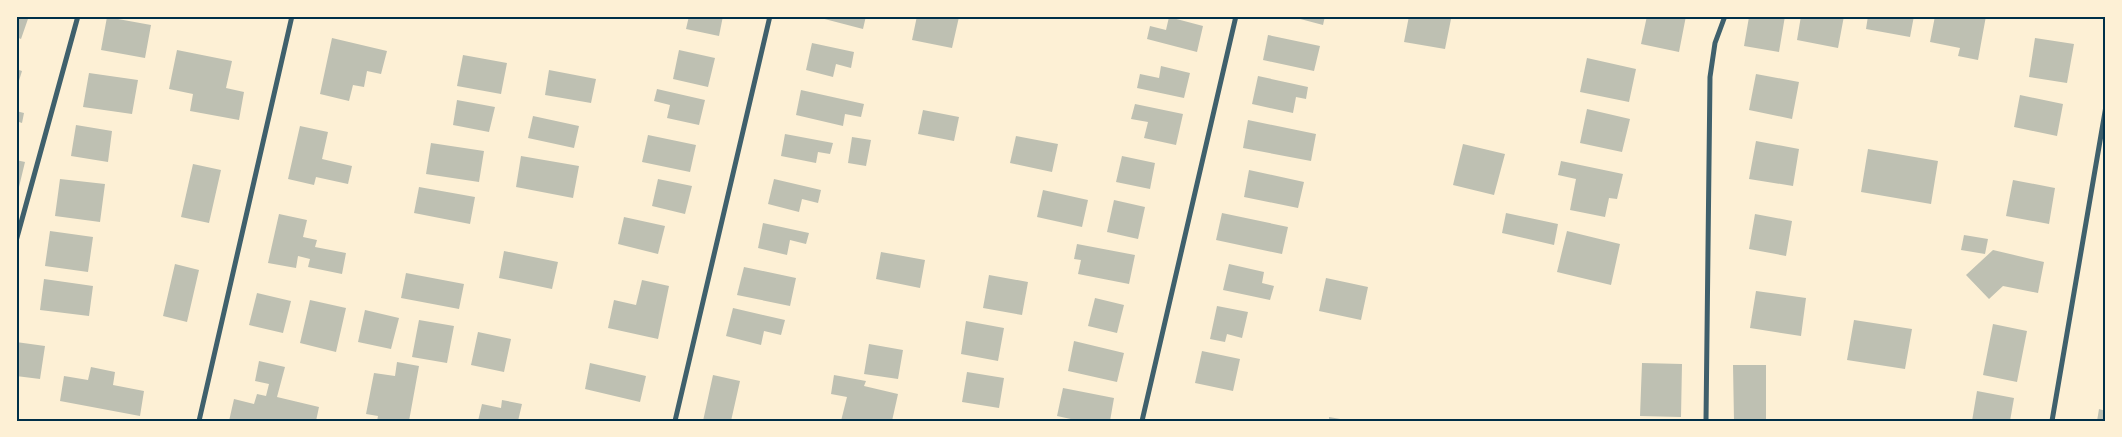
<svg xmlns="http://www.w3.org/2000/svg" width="2122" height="437" font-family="'Titillium Web',sans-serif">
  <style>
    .building { fill: #bec0b2 }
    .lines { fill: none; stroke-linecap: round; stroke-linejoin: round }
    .minor { stroke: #3f606c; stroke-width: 5 }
    .neatline { fill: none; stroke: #003049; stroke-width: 2 }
  </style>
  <rect width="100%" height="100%" fill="#fdf0d5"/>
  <path class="building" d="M16,16H29L21,39L16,37Z
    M689,16H723L719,36L686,29Z
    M813,16H866L863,29Z
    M917,16L959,17L952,48L912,40Z
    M1289,16H1325L1323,25Z
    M1409,16H1436L1451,19L1445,49L1404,42Z
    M1647,16H1686L1679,52L1641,44Z
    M1762,16H1785L1779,52L1744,46L1749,17L1761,19Z
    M1801,16H1844L1838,48L1797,40Z
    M1868,16H1914L1910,37L1866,29Z
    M1935,16H1986L1978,60L1958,56L1960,48L1930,42Z
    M107,17L151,25L145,58L101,50Z
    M1169,17L1203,26L1197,52L1147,39L1150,26L1166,30Z
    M1268,35L1320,46L1314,71L1263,60Z
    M332,38L387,51L381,74L367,71L364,87L353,85L349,101L320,94Z
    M2035,38L2074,44L2067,83L2029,77Z
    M812,43L854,52L851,68L836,64L833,77L806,70Z
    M177,50L232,61L226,88L244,92L239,120L190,111L193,94L169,89Z
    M679,50L715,58L708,87L673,79Z
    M463,55L507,63L501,94L457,86Z
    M1587,58L1636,69L1629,102L1580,92Z
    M1161,66L1190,73L1184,98L1137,88L1140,74L1159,78Z
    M16,69L22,71L17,87H16Z
    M549,70L596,79L591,103L545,95Z
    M89,73L138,80L132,114L83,107Z
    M1756,74L1799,82L1792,119L1749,110Z
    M1258,76L1308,87L1306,99L1296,97L1293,113L1252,104Z
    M657,89L705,100L699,125L667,118L670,105L654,101Z
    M801,90L864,104L861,117L845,114L843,126L796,115Z
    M2020,95L2063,104L2057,136L2014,127Z
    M457,100L495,107L489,132L453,125Z
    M1135,104L1183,114L1176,145L1144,138L1148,122L1131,119Z
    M1587,109L1630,119L1622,152L1580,143Z
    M923,110L959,117L954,141L918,134Z
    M16,111L24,113L22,123L16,121Z
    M533,116L579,126L574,148L528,138Z
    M1248,120L1316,134L1311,161L1243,148Z
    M76,125L112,131L108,162L71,156Z
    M300,126L328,132L322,159L352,166L348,184L316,177L314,185L288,179Z
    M785,134L833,143L830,154L818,152L816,163L781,156Z
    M648,135L696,145L690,172L642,162Z
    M1016,136L1058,144L1052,172L1010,163Z
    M852,137L871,140L866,166L848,163Z
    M1756,141L1799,149L1793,186L1749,179Z
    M431,143L484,151L479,182L426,174Z
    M1463,144L1505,154L1494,195L1453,185Z
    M1868,149L1938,161L1931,204L1861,192Z
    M521,156L579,166L573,198L516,187Z
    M1122,156L1155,163L1150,189L1116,182Z
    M16,160L25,162L19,187L16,186Z
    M1561,161L1623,174L1617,199L1609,198L1605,217L1570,210L1576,179L1558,175Z
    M193,164L221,170L209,223L181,217Z
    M1249,170L1304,182L1298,208L1244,197Z
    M60,179L105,184L100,222L55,216Z
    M658,179L692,186L685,214L652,206Z
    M774,179L821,190L818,203L802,199L799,212L768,204Z
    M2013,180L2055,188L2049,224L2006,216Z
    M419,187L475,197L470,224L414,213Z
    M1043,190L1088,200L1082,227L1037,217Z
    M1114,200L1145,207L1138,239L1107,232Z
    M1222,213L1288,227L1282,254L1216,240Z
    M1506,213L1558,224L1554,245L1502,233Z
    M279,214L307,220L303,237L317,240L315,247L346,253L342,274L308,267L310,259L298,256L296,268L268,263Z
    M1755,214L1792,221L1786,256L1749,249Z
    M624,217L665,226L658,254L618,244Z
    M763,223L809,233L806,244L790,240L787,255L758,248Z
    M50,231L93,237L88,272L45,266Z
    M1567,231L1620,244L1611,285L1557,272Z
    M1964,235L1988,239L1985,254L1961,250Z
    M1077,244L1135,255L1129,284L1078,274L1081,260L1074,259Z
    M1993,250L2044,262L2038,293L2003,286L1989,299L1966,275Z
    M504,251L558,262L552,289L499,278Z
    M881,252L925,260L920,288L876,279Z
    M175,264L199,270L187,322L163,316Z
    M1229,264L1264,272L1262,283L1274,286L1270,300L1223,290Z
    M744,267L796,278L790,306L737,295Z
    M406,273L464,284L459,309L401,298Z
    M989,275L1028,282L1022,315L983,308Z
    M1326,278L1368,287L1361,320L1319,311Z
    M44,279L93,286L89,316L40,310Z
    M642,280L669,286L658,339L608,328L614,300L636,305Z
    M1756,291L1806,298L1801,336L1750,328Z
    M257,293L291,301L283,333L249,325Z
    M1095,298L1124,305L1117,333L1088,326Z
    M310,300L346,308L336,352L300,343Z
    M1217,306L1248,312L1242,338L1227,334L1225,342L1210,339Z
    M733,308L785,320L781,335L764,331L761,345L726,336Z
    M365,310L399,318L391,349L358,342Z
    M419,320L454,326L447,363L412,357Z
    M1854,320L1912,329L1905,369L1847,360Z
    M966,321L1004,328L998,361L961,354Z
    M1993,324L2027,331L2017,382L1983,375Z
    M478,332L511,339L504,372L471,365Z
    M1074,341L1124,353L1117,382L1068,371Z
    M16,342L45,346L40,379L16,376Z
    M869,344L903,350L898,379L864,374Z
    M1202,351L1240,359L1233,391L1195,383Z
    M259,361L285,367L277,397L319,407L316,421H229L234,399L254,404L257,394L266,396L269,384L255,381Z
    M397,362L419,366L409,421H377L378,416L366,414L374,373L395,376Z
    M590,363L646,376L640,402L585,389Z
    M1642,363L1682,364L1681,417L1640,416Z
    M1733,365H1766V421H1734Z
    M91,367L115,372L113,385L144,391L140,416L60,401L64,376L88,380Z
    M967,372L1004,378L999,408L962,402Z
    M713,375L740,381L731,421H703Z
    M834,375L866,381L864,386L898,394L892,421H841L847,397L831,394Z
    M1063,388L1114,398L1110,421H1080L1057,416Z
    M1977,391L2014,398L2010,421H1972Z
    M502,400L522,404L518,421H478L482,404L501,408Z
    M2099,409L2106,411V421H2097Z
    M1329,417L1346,420V421H1329Z"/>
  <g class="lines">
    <path class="minor" d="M16,241L78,16
      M199,421L292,16
      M675,421L770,16
      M1142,421L1236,16
      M1706,421L1710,77L1715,43L1725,16
      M2052,421L2106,106"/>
  </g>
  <rect width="2122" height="437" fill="none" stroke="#fdf0d5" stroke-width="35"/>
  <rect x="18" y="18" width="2086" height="402" class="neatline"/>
</svg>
